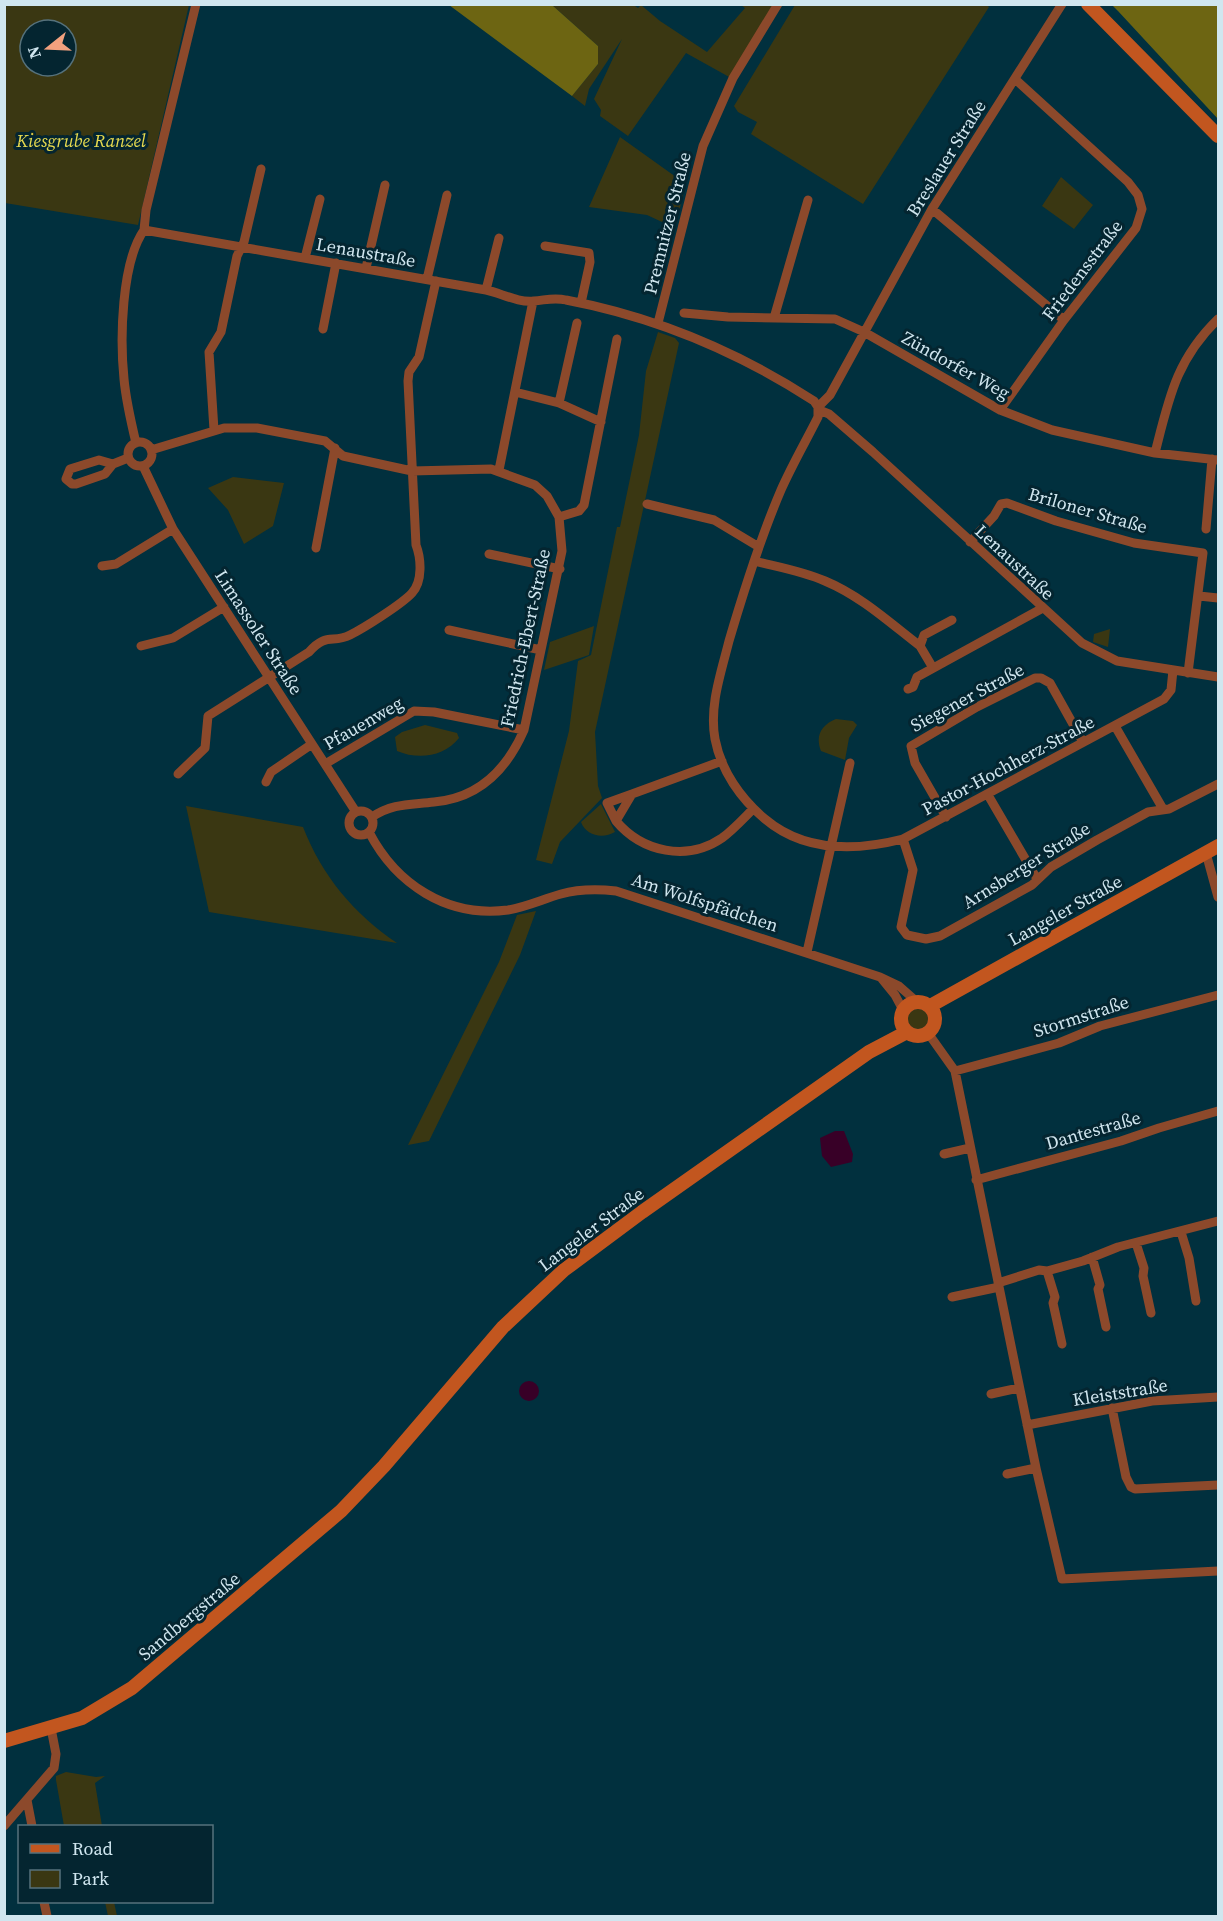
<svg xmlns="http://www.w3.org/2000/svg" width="1223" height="1921" font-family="'Source Serif 4',serif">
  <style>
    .green { fill: #3a3712; fill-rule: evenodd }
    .forest { fill: #6d6512 }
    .water { fill: #380027 }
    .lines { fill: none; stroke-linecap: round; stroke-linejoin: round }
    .street { stroke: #8c492b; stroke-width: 9 }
    .secondary { stroke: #c2561f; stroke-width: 14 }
    .labels { text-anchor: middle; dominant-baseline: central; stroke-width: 6; stroke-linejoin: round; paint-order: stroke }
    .park-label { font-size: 18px; font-style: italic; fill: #e7da4f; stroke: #042530 }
    .street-label { font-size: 18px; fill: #d0e6ef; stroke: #042530 }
  </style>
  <rect width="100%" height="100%" fill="#01303e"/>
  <path class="green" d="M632,4L638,8L641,5L660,21L707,52L745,8L741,5H774L731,78L686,53L628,136L600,116L601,110L594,99L622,39L589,89L585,106L572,96L598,64V46L552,5Z
    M986,4L989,7L863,204L751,134L757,122L738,112L734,106L795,5Z
    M4,5H189L138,225L5,203ZM30,30H66V66H30Z
    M620,137L683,182L685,187L675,228L647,215L589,207Z
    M1061,177L1093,205L1074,229L1042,206Z
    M658,332L675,338L679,343L595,732L598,786L602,798L560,842L552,864L536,860L569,731L578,661L591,655L617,527H620L639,435L646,371Z
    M233,477L284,483L273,526L244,544L228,510L208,488Z
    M594,626L589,655L544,670L550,642Z
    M1110,629L1108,647L1093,642L1094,634Z
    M836,719L853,721L857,725L849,738L845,760L821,751C815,736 821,725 836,719Z
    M425,725L457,733L459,738C444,757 418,760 397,751L395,737L402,732Z
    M601,804L615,832C603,839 586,836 581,822Z
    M186,806L303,827C322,876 354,914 397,943L209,912Z
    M536,911L520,955L429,1141L408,1145L499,962L517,915Z
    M908 1019a10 10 0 1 1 20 0a10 10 0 1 1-20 0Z
    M66,1772L96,1777L105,1776L95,1783L102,1826H64L56,1780V1776Z
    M105,1902H114L117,1916H108Z"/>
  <path class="forest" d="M449,5H552L598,46V64L572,96Z
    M1112,5H1218V119L1118,11Z"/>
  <path class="water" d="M835,1131H844L853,1154L852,1162L831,1167L822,1156L820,1138Z
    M519 1391a10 10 0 1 1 20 0a10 10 0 1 1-20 0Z"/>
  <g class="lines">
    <path class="street" d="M932,209L1064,320
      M144,230L486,290C501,293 518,303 534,301C546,300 554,297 566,300C656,317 737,351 814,401L818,407V417C806,441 792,465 781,490C760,539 744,590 729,641C721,673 709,706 715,739C721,771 741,799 765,819C804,852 856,851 903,839L1164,699L1171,690L1173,670
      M144,230L146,210L196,4
      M545,246L589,253L590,262L581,303
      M305,258L320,199
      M366,268L385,185
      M427,279L447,195
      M486,290L499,238
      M684,313L728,317L835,319L864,332L1000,410L1052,430L1155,453L1218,460
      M774,318L808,200
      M658,323L703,146L733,78L778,4
      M323,329L336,263
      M515,392L559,403L601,422
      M559,403L577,323
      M818,407L830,395L932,209L1062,4
      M819,410L829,414L873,452L1082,643L1117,661L1218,677
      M1000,410L1064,320L1136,228L1142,209L1138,195L1128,182L1015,79
      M214,430L209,352L221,332L237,256L244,242L261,169
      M128 454a12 12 0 1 1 24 0a12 12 0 1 1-24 0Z
      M136,443C131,422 126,401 124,379C120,340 121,263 144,230
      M151,450L224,428H257L325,441L343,456L412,471L491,469L535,485L547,496L559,517L562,551L524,730C507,769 479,798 434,802C410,805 393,803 372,817
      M1155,453C1169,398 1176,360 1218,319
      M113,464L105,474L76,484H72L66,479L70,469L99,460L113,464L128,458
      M143,466L173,529L356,812
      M499,470L533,301
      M647,504L714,520L759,547
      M559,517L579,511L584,505L617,339
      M1206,529L1212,459
      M970,542L994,516L1001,504L1007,503L1056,521L1134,543L1203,553L1188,673
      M316,548L335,448
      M489,554L560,569
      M754,561C778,567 802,571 825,581C861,596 890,623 920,646
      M102,566L116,564L173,529
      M1199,596L1218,598
      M449,630L541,650
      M141,646L173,638L224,607
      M933,668L920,646L924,635L952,620
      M908,689L913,687L917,677L1041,609
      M1115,726L1163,809
      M325,764L414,711L434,712L524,730
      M178,774L205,748L208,716L309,652C327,632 332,644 350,635C364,628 402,604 412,593C423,581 421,558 416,545L408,381L409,372L419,357L436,281
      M266,782L271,772L312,744
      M632,794L722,761
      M632,794L616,821L607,803Z
      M988,795L1037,879
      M349 823a12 12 0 1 1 24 0a12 12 0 1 1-24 0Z
      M946,817L915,763L911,746L977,707L1035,678H1041L1050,683L1083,742
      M616,821C642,852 687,862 722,838C733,830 743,819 753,809
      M369,832C396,884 447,918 508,910C526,907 543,899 561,894C579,889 597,889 616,891L880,977L899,986L916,1001
      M903,839L913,870L901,927L907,935L926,939L940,936L1032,885L1051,867L1097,840L1148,812L1169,809L1218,784
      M1206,853L1218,897
      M807,952L850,763
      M882,979L895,995L903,1010
      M928,1033L955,1071L1036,1468L1062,1579L1218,1571
      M955,1071L1059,1043L1100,1026L1218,995
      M944,1154L970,1148
      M976,1180L1121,1141L1159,1128L1218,1111
      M1181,1232L1189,1258L1196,1301
      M1136,1243L1144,1268L1143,1276L1151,1313
      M1092,1257L1100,1285L1098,1289L1106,1327
      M1047,1271L1055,1297L1053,1303L1062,1344
      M998,1283L1039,1270L1047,1271L1083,1261L1118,1247L1218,1221
      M952,1297L999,1287
      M991,1394L1019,1388
      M1112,1408L1126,1477L1131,1487L1135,1489L1218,1485
      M1027,1425L1152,1401L1218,1397
      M1007,1474L1036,1468
      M27,1800L32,1826
      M4,1826L54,1768L56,1754L51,1728
      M44,1902L47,1916"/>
    <path class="secondary" d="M1088,4L1218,136
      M901 1019a17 17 0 1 1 34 0a17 17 0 1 1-34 0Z
      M930,1006L1218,846
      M4,1741L82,1718L132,1688L341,1511L384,1466L503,1327L564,1270L642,1212L869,1052L907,1032"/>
  </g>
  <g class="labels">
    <g class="park-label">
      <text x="81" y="140">Kiesgrube Ranzel</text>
    </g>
    <g class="street-label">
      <text transform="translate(946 158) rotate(-58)">Breslauer Straße</text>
      <text transform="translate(667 223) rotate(-76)">Premnitzer Straße</text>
      <text transform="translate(366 252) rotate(10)">Lenaustraße</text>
      <text transform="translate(1082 270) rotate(-53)">Friedensstraße</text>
      <text transform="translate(956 365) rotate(29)">Zündorfer Weg</text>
      <text transform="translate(1088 510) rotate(16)">Briloner Straße</text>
      <text transform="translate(1015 562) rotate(43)">Lenaustraße</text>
      <text transform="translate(259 632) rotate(57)">Limassoler Straße</text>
      <text transform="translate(525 638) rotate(-78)">Friedrich-Ebert-Straße</text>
      <text transform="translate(967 697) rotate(-28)">Siegener Straße</text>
      <text transform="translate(363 723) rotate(-30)">Pfauenweg</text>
      <text transform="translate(1008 765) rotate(-28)">Pastor-Hochherz-Straße</text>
      <text transform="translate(1026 865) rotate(-32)">Arnsberger Straße</text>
      <text transform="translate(705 902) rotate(18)">Am Wolfspfädchen</text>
      <text transform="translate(1065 910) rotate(-29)">Langeler Straße</text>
      <text transform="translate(1081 1016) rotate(-18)">Stormstraße</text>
      <text transform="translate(1093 1130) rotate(-16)">Dantestraße</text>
      <text transform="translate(591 1229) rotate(-37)">Langeler Straße</text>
      <text transform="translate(1120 1392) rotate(-9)">Kleiststraße</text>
      <text transform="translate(189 1616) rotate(-40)">Sandbergstraße</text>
    </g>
  </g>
  <rect width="1223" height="1921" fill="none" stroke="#d0e6ef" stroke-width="12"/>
  <rect x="18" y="1825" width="195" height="78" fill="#042530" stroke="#56727c" stroke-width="1.5"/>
  <rect x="30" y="1844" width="30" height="9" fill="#c2561f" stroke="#56727c" stroke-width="1.5"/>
  <text x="72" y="1855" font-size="18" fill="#d0e6ef">Road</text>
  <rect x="30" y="1870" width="30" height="18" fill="#3a3712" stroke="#56727c" stroke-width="1.5"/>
  <text x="72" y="1885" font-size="18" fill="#d0e6ef">Park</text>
  <g transform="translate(48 48) rotate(252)"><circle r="28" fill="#042530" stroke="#56727c" stroke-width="1.5"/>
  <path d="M0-4.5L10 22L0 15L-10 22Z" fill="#f2a17e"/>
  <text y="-9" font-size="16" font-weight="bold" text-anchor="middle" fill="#d0e6ef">N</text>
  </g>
</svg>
